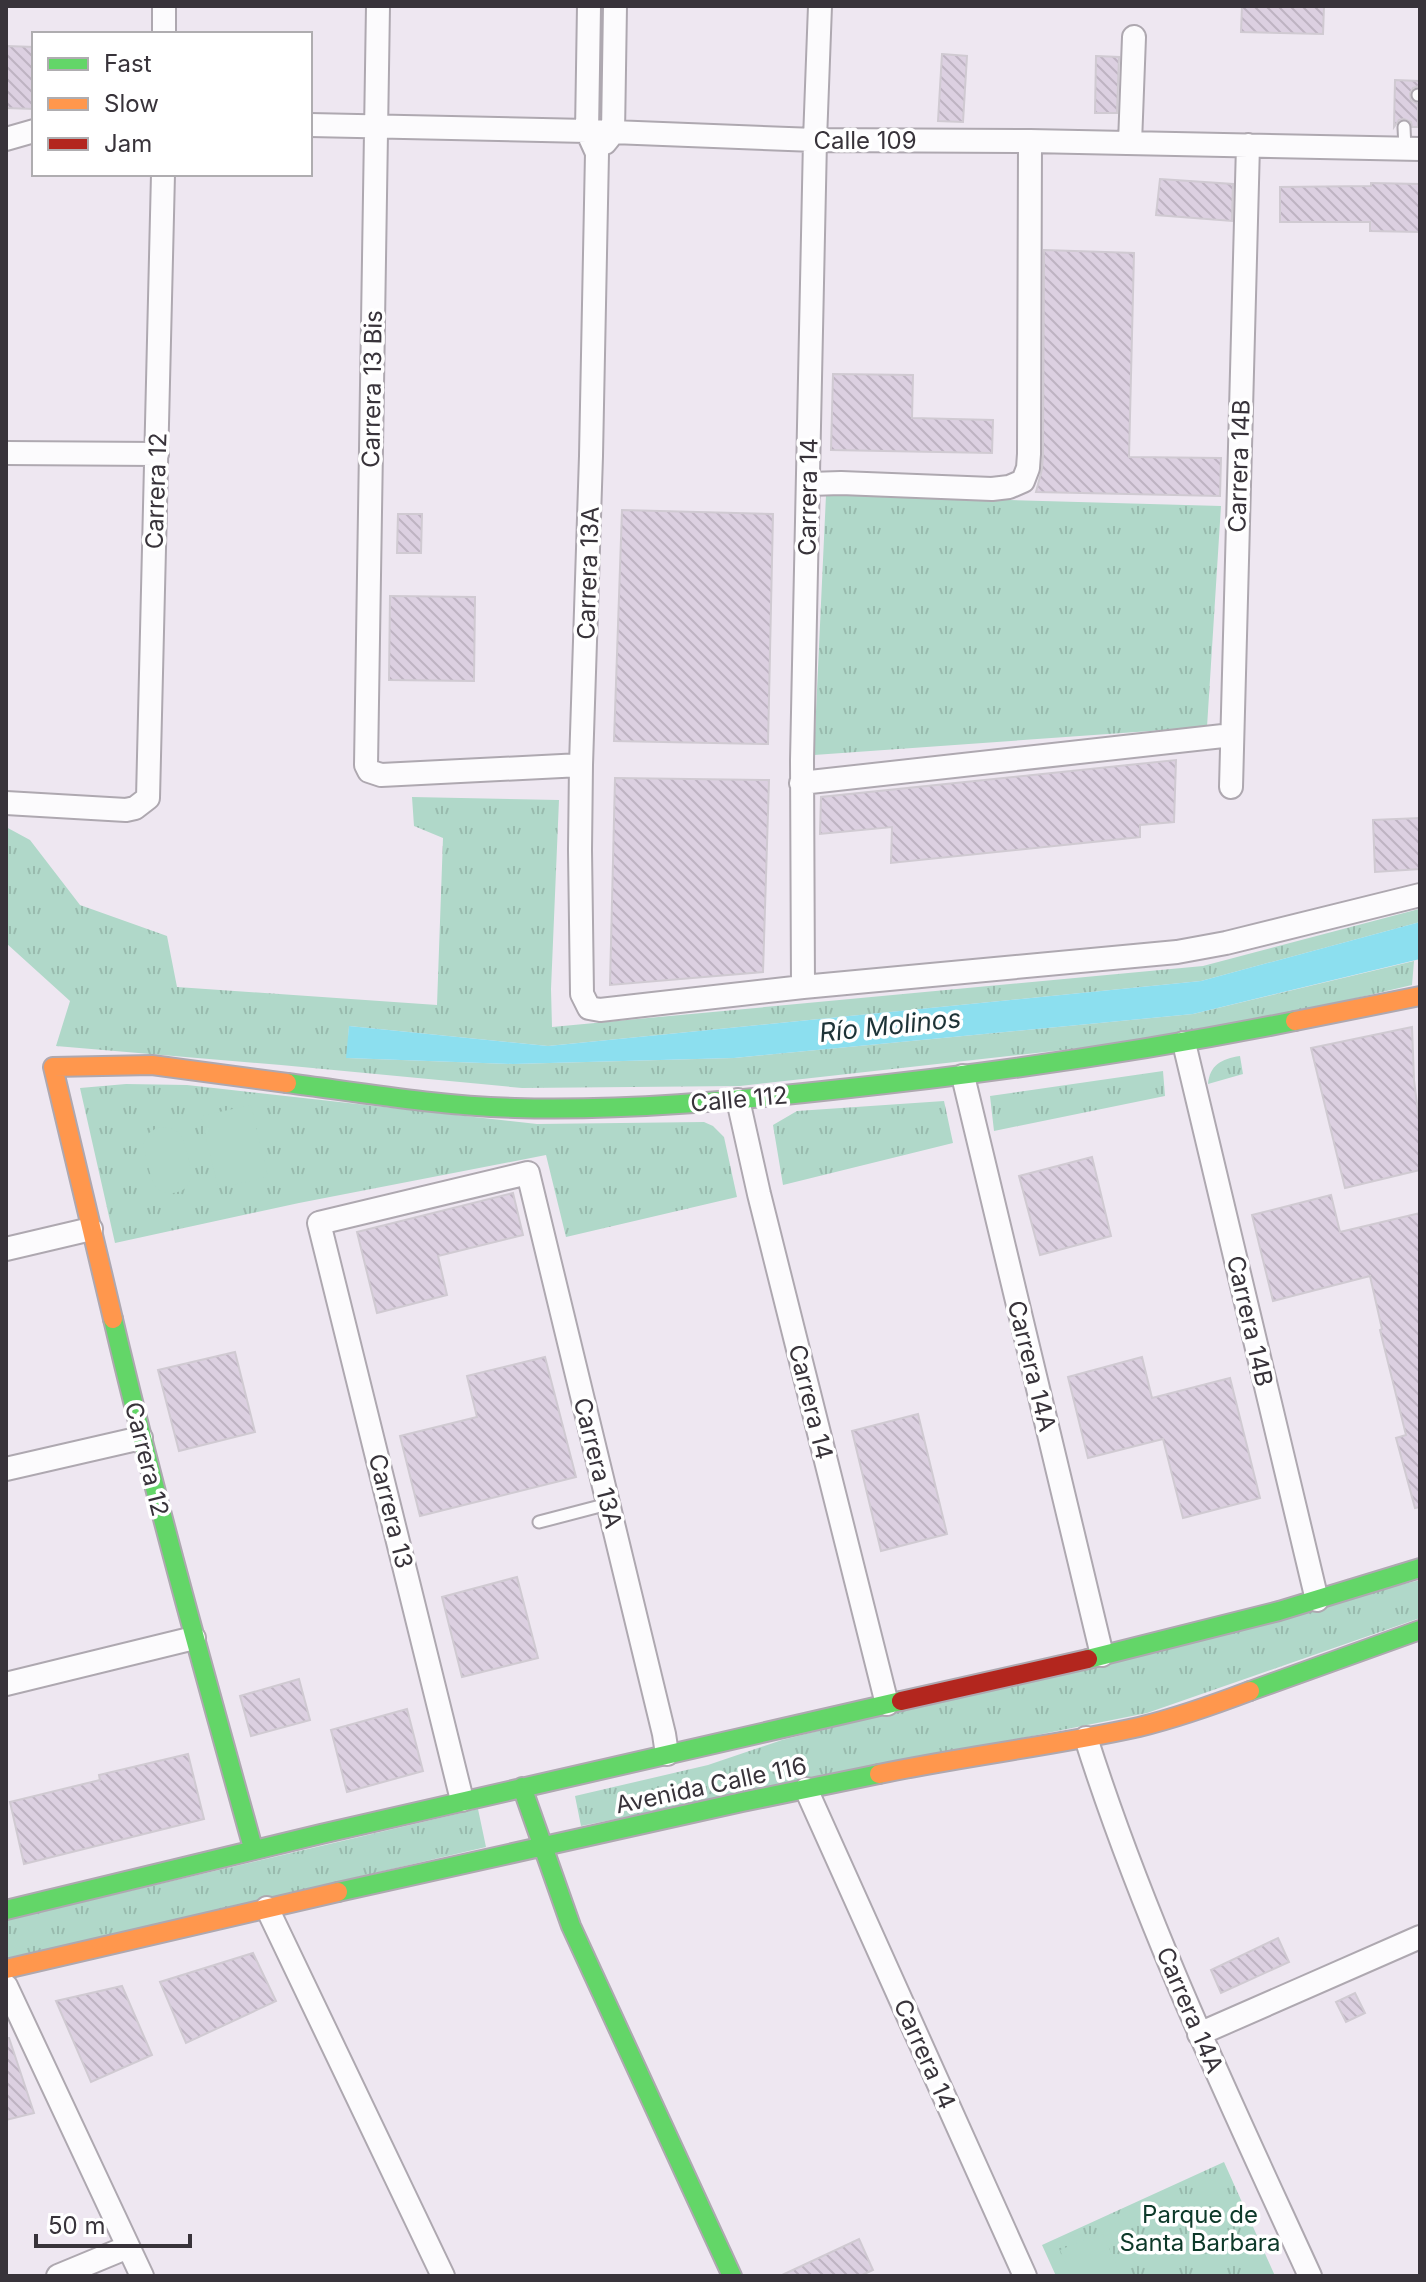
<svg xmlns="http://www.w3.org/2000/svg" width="1426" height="2282" font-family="Inter,sans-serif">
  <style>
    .grass { fill: url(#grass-tufts) }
    .garden { fill: #b0d8c9 }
    .water { fill: #8cdfef }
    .building { fill: url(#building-back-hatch); stroke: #d0cad2; stroke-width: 2 }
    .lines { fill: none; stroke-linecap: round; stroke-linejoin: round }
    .lane-casing { stroke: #aea8b0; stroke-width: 15 }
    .street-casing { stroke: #aea8b0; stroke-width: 26 }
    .fast-casing { stroke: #aea8b0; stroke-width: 22 }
    .slow-casing { stroke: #aea8b0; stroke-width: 22 }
    .jam-casing { stroke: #aea8b0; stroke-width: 22 }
    .lane { stroke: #fcfbfd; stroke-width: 11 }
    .street { stroke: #fcfbfd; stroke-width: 22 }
    .fast { stroke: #63d668; stroke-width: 18 }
    .slow { stroke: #ff974d; stroke-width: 18 }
    .jam { stroke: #b3261e; stroke-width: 18 }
    .labels { text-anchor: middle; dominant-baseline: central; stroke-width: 7; stroke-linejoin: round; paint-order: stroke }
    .street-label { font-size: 24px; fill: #38333a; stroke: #fff }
    .park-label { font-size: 24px; fill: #0d3929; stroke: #fff }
    .water-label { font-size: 26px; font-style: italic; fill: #1e3337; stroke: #fff }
  </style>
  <defs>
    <pattern id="grass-tufts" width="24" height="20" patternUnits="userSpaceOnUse" patternTransform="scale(2)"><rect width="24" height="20" fill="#b0d8c9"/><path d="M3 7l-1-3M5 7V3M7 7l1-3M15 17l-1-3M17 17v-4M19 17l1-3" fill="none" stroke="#98baad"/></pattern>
    <pattern id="building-back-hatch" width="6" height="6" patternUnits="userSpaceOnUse" patternTransform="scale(2)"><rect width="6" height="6" fill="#dcd0e1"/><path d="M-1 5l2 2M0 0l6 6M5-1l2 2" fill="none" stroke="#beb3c2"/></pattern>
  </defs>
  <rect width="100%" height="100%" fill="#eee7f1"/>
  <path class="grass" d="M826,495L1221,506L1207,727L814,755Z
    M412,797L559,800L551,989L552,1027L1203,966L1419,909L1420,922L1201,981L548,1046L349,1026L347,1058L513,1064L734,1058L1193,1014L1414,961L1412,985L1198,1035L740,1086L522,1088L281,1065L56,1046L70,1001L6,943V827L30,840L80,905L167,936L177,987L437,1005L443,838L414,826Z
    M1240,1056L1243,1074L1208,1084C1210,1065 1221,1059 1240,1056Z
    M1163,1071L1165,1096L994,1131L990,1096Z
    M126,1084L187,1085L537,1124L704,1122L713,1126L724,1137L737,1197L566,1237L546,1155L299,1203L115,1243L80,1088Z
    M944,1101L953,1143L783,1185L773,1125L797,1111Z
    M1420,1580V1618L1147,1713L581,1826L575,1796L708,1765L782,1740Z
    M478,1809L486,1847L6,1959V1920Z
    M1224,2162L1275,2276H1056L1042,2245Z"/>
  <path class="garden" d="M251,1105L268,1177L218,1188L201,1116Z
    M158,1127L171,1128L181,1134C186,1152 204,1190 173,1193C168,1194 160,1192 156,1187C150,1179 146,1155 143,1144L149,1133Z
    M1102,2232L1121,2276H1071L1060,2250Z"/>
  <path class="water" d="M1420,922V959L1193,1014L734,1058L513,1064L346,1058L349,1026L548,1046L1201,981Z"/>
  <path class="building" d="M1242,6H1324L1323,34L1241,32Z
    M6,46L34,47V109L6,108Z
    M942,54L967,56L963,122L938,121Z
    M1096,56L1119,57L1117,113H1095Z
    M1395,80L1419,81V86L1413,88L1410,94L1411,100L1418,104V127H1412L1411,122L1404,119L1399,120L1394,127Z
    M1160,179L1233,184L1232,221L1156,215Z
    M1371,183L1420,184V232L1370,231V222H1280V187L1371,186Z
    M1044,250L1134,253L1129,457L1221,458L1220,496L1036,492L1042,469L1043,454Z
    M833,374L913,375L912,418L993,420L992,453L831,450Z
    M622,510L773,514L768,744L614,741Z
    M398,514H422L421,553H397Z
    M390,596L475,597L474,681L389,680Z
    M1176,760L1174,822L1140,825V837L891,863L892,827L820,834L821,797Z
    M615,778L769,780L763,972L610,985Z
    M1420,818V869L1375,872L1373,820Z
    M1412,1027L1414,1080L1420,1128V1170L1345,1188L1311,1048Z
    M1092,1157L1111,1236L1040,1255L1019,1176Z
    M513,1193L523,1235L438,1256L447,1295L377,1313L357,1232Z
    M1331,1195L1340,1232L1420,1213V1507L1415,1508L1396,1438L1406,1435L1380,1330L1382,1329L1370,1276L1273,1301L1252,1215Z
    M235,1352L255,1432L179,1451L158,1370Z
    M545,1357L576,1477L420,1516L400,1436L477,1417L467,1376Z
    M1142,1357L1152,1398L1230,1378L1260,1498L1183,1518L1163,1439L1088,1458L1068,1377Z
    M918,1414L947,1534L881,1551L852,1431Z
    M517,1577L538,1658L462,1677L442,1597Z
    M299,1679L310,1720L251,1736L240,1696Z
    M407,1709L423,1771L347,1792L331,1730Z
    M188,1754L204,1819L24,1864L10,1802L100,1780L99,1775Z
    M1278,1938L1289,1962L1221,1993L1211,1970Z
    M253,1953L276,2001L186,2043L160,1982Z
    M122,1986L152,2055L91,2082L56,2001Z
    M1355,1993L1365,2013L1346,2022L1336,2002Z
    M6,2038H9L34,2113L6,2120Z
    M859,2239L873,2270L860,2276H780Z"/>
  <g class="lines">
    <g class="lane-casing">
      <path id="lane" d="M1418,95H1420
        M1404,127L1405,149
        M539,1522L608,1504"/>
    </g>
    <g class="street-casing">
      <path id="street" d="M164,6V34
        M378,6L366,765L369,771L381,775L581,765
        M589,6L587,131L597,153L591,456L581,765L580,850L582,994L589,1008L600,1010L803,987L1177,952L1226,943L1420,895
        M310,125L587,131L815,140L1030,141L1420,149
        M6,139L34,131
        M605,143L613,133L615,6
        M1130,143L1134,37
        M6,453L157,454
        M809,484L841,483L992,489L1009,487L1023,481L1028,468L1029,454L1030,141
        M801,783L1232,735
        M1231,787L1248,145
        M6,803L126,810L135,808L148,798L163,174
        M803,987L802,760L815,140L820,6
        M1184,1043L1317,1600
        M963,1076L1102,1655
        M738,1100L759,1194L887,1704
        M6,1249L91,1229
        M6,1469L141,1438
        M6,1684L194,1638
        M1086,1738C1145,1924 1229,2099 1310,2276
        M806,1789L1025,2276
        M462,1800L319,1223L528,1173L664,1734L667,1754
        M267,1908L443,2276
        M6,1986L142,2276
        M1199,2034L1420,1937
        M58,2276L128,2247"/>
    </g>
    <g class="fast-casing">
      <path id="fast" d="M287,1083C363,1093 439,1106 515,1108C624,1111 733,1101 841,1089C993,1073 1145,1051 1295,1021
        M113,1319C155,1497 204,1672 253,1848
        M1088,1659L1279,1611L1420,1568
        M1250,1691L1420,1630
        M522,1787L571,1926L732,2276
        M338,1892L742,1802L879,1774
        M6,1910L321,1834L901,1701"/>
    </g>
    <g class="slow-casing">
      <path id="slow" d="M1295,1021L1420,996
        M113,1319L53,1067L152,1065L287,1083
        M879,1774C965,1756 1053,1746 1139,1727C1176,1718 1213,1705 1250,1691
        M6,1969L338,1892"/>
    </g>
    <g class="jam-casing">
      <path id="jam" d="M901,1701L1088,1659"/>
    </g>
    <use href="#lane" class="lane"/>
    <use href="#street" class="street"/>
    <use href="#fast" class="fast"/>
    <use href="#slow" class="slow"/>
    <use href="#jam" class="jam"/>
  </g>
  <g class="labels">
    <g class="street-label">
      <text x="865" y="140">Calle 109</text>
      <text transform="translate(372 389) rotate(-89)">Carrera 13 Bis</text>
      <text transform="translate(1239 466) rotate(-88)">Carrera 14B</text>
      <text transform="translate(156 491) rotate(-88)">Carrera 12</text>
      <text transform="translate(808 497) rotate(-89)">Carrera 14</text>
      <text transform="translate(588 573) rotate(-88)">Carrera 13A</text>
      <text transform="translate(739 1099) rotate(-5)">Calle 112</text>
      <text transform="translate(1250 1321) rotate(77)">Carrera 14B</text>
      <text transform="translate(1032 1366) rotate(76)">Carrera 14A</text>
      <text transform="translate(811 1402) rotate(76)">Carrera 14</text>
      <text transform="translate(147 1459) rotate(76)">Carrera 12</text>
      <text transform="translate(598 1463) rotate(76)">Carrera 13A</text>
      <text transform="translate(391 1511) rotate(76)">Carrera 13</text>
      <text transform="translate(711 1785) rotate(-12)">Avenida Calle 116</text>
      <text transform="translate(1190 2010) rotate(67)">Carrera 14A</text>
      <text transform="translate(925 2054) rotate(66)">Carrera 14</text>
    </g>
    <g class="park-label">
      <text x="1200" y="2214">Parque de<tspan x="1200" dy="28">Santa Barbara</tspan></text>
    </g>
    <g class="water-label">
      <text transform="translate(890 1025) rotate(-6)">Río Molinos</text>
    </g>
  </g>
  <rect width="1426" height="2282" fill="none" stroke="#38333a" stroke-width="16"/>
  <rect x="32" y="32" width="280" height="144" fill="#ffffff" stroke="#afadb0" stroke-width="2"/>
  <rect x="48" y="58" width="40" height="12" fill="#63d668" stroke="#afadb0" stroke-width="2"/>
  <text x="104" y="72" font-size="24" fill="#38333a">Fast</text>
  <rect x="48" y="98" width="40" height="12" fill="#ff974d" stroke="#afadb0" stroke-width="2"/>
  <text x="104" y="112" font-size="24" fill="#38333a">Slow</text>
  <rect x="48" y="138" width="40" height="12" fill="#b3261e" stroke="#afadb0" stroke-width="2"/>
  <text x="104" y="152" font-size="24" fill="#38333a">Jam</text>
  <path d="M36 2234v12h154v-12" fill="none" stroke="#38333a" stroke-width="4"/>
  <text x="48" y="2234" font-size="24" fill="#38333a" stroke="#ffffff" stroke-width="6" paint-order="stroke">50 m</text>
</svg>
